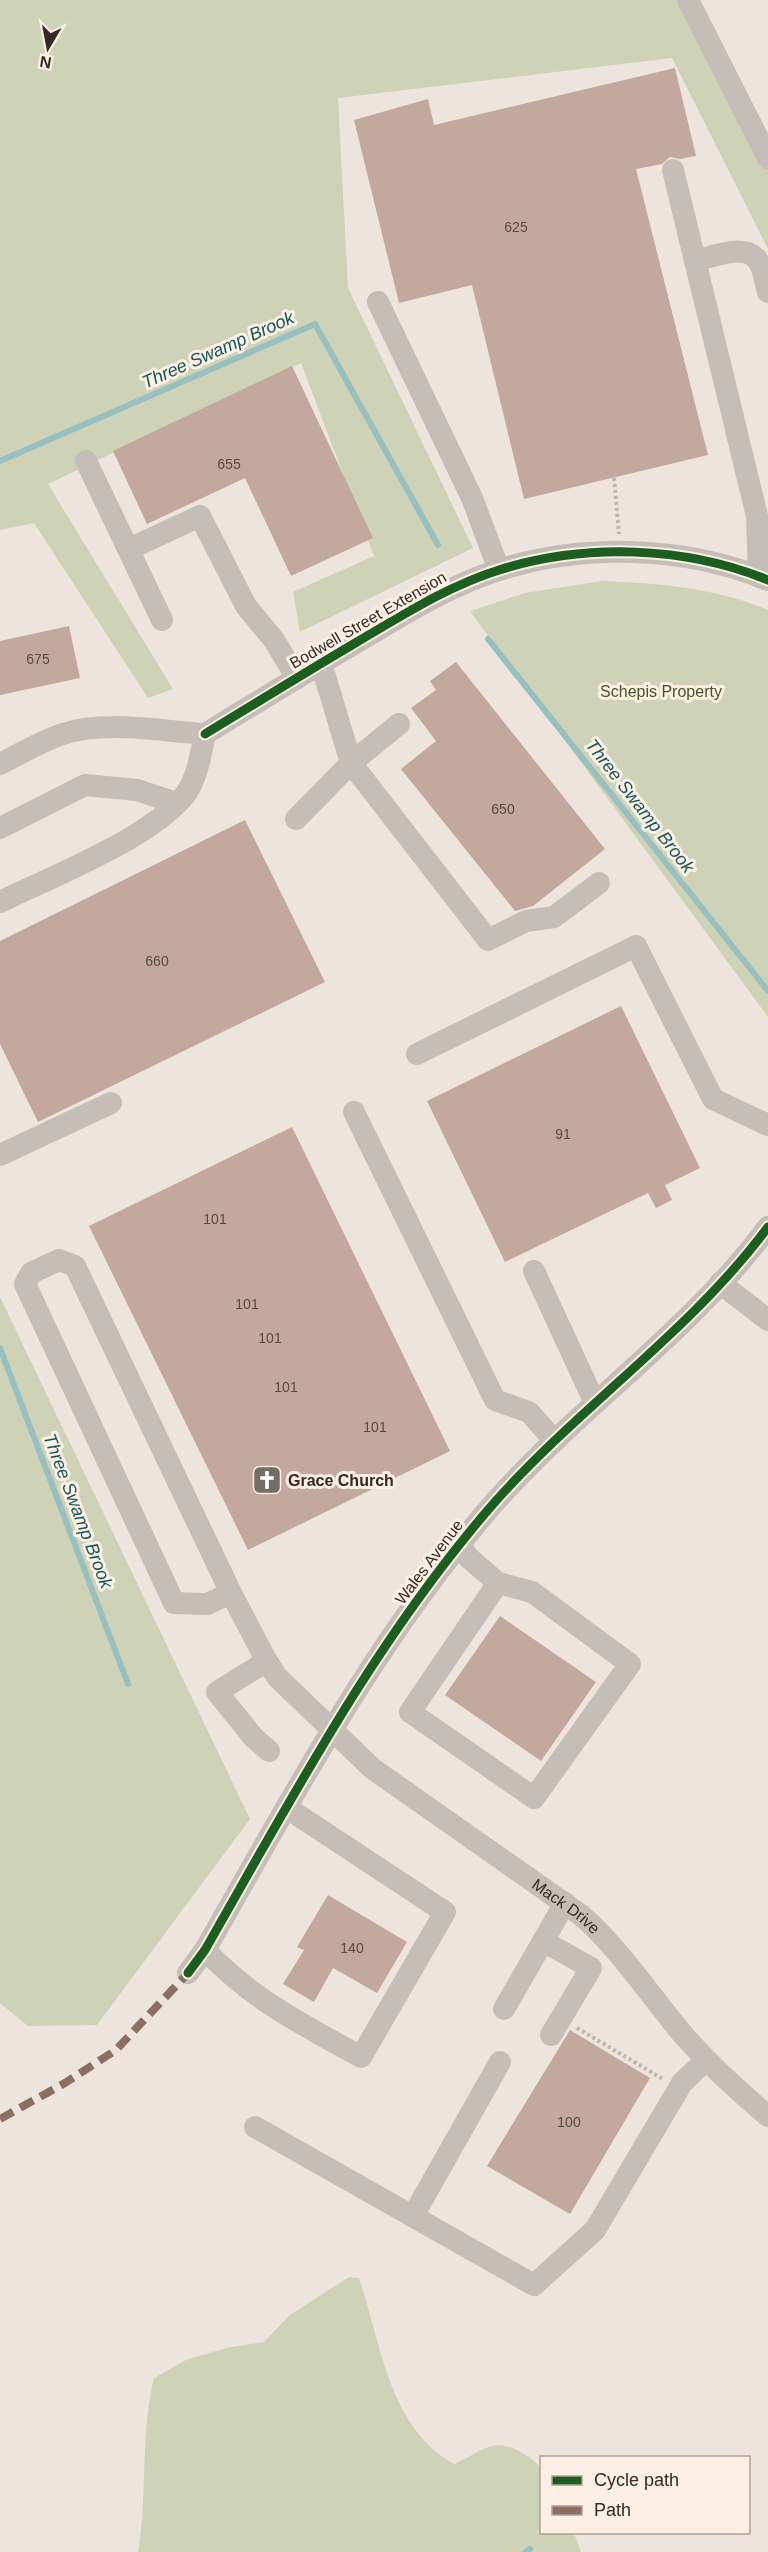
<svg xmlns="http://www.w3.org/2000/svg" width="768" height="2552" font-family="Helvetica,sans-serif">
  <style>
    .green { fill: #ced2b6 }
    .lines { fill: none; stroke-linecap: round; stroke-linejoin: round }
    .stream { stroke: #98c0c0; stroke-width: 6 }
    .building { fill: #c2a89d }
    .path { stroke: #beb6af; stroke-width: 4; stroke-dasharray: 3 3; stroke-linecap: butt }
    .minor { stroke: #c5bdb7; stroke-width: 22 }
    .quiet { stroke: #8d6e63; stroke-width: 8; stroke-dasharray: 15 8; stroke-linecap: butt }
    .cycleway-casing { stroke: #fbf0e3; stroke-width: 13 }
    .cycleway { stroke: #1b5e20; stroke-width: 9 }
    .labels { text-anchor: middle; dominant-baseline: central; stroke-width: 6; stroke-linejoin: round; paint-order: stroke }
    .number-label { font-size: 14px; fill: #594a43 }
    .street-label { font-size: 16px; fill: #362a25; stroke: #fbf0e3 }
    .park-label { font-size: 16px; fill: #455627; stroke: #fbf0e3 }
    .poi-label { font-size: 16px; font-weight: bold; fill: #362a25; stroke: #fbf0e3; text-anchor: start }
    .water-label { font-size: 18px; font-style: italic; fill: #17575b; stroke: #fbf0e3 }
  </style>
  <rect width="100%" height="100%" fill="#ede5dd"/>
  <path class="green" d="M0,0H697L768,153V249L672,58L338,98L348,288L473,548L300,632L293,592L374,556L301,363L48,484L173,689L148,698L34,523L0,530Z
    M602,581C658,583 716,588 768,610V1017L470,611L525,593Z
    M0,1297L250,1819L97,2025L28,2026L0,2003Z
    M349,2277L359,2278C381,2342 388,2427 454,2464C467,2459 481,2448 492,2446C508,2442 531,2456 541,2468L542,2532L574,2533L581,2552H138C148,2494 140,2435 154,2378L186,2360L226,2348L264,2342L290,2315Z"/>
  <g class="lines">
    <path class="stream" d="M0,461L315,324L438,545
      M488,639L768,991
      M0,1348L128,1684
      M526,2552L530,2549"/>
  </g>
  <path class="building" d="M675,68L696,156L680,159L670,157L662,164L636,169L708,455L524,499L472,285L399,303L354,120L428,99L434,125Z
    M292,366L373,538L291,576L245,478L147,524L113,451Z
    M69,626L80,678L0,695V641Z
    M456,662L605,849L533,906L515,911L401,769L436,741L411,708L436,690L430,681Z
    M245,820L325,982L38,1122L0,1044V941Z
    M621,1006L700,1168L665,1185L672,1200L656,1208L648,1193L505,1262L427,1101Z
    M292,1127L450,1451L248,1550L89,1226Z
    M500,1616L596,1682L541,1761L445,1695Z
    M328,1895L407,1942L377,1993L333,1968L314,2002L283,1984L304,1950L297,1947Z
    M570,2030L650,2078L570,2214L487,2166Z"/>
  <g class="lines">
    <path class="path" d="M614,478L619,534
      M577,2028L663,2079"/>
    <g class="minor">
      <path d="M688,0L768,158"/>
      <path d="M673,170L757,516L759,577"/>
      <path d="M695,261C712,257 746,242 758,261C764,269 765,283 768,292"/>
      <path d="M378,302L472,498L499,570"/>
      <path d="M86,461L162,620"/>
      <path d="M129,549L200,516L246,606L274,640L297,678"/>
      <path d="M321,663L351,763L488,940L526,921L554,917L599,883"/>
      <path d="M205,734C256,703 306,672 357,642C403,615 448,586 499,570C585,543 685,546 768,580"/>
      <path d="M0,764C20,754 41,741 63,734C106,720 160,731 205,734"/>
      <path d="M296,819L351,763L399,724"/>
      <path d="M0,828L85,785L137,790L176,803"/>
      <path d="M0,902C53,876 149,839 185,795C197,779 201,753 205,734"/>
      <path d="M417,1054L636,946L713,1099L768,1125"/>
      <path d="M354,1112L495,1400L529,1412L555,1441"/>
      <path d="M0,1155L111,1103"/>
      <path d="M534,1271L595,1403"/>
      <path d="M720,1283L768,1320"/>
      <path d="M459,1544L469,1558L498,1583L532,1592L630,1664L534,1798L410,1712L498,1583"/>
      <path id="s1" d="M231,1593L207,1604L174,1603L25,1284L31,1273L59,1260L75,1266L231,1593L265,1658L277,1677L373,1769L581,1915C622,1951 650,1996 685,2037C711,2066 738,2091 768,2116"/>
      <path d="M267,1661L217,1692L254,1738L269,1751"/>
      <path d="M543,1941L591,1968L551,2035"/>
      <path d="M205,1950C254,2001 300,2023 361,2057L445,1912L287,1808"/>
      <path d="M188,1973L205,1950C293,1796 377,1637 494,1503C580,1406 691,1331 768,1227"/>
      <path d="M504,2009L565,1903"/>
      <path d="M255,2127L534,2285L595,2230L682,2083L706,2060"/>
      <path d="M413,2216L500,2062"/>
    </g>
    <path class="quiet" d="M0,2119L65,2083L116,2050L188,1973"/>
    <g class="cycleway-casing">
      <path id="cycleway" d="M205,734C256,703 306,672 357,642C403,615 448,586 499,570C585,543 685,546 768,580
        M188,1973L205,1950C293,1796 377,1637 494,1503C580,1406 691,1331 768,1227"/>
    </g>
    <use href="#cycleway" class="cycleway"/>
  </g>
  <defs>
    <g id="church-square" transform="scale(1.5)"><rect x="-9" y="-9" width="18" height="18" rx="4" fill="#766b65" stroke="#fbf0e3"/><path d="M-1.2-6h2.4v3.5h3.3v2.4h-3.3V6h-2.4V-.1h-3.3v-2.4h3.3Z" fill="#fff"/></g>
  </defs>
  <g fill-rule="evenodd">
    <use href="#church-square" x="267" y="1480"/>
  </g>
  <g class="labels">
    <g class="number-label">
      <text x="516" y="227">625</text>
      <text x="229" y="464">655</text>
      <text x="38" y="659">675</text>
      <text x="503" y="809">650</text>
      <text x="157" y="961">660</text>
      <text x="563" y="1134">91</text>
      <text x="215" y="1219">101</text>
      <text x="247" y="1304">101</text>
      <text x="270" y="1338">101</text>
      <text x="286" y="1387">101</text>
      <text x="375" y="1427">101</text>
      <text x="352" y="1948">140</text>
      <text x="569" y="2122">100</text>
    </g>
    <g class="street-label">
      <text transform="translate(368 620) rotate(-30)">Bodwell Street Extension</text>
      <text transform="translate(429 1562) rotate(-53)">Wales Avenue</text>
      <text stroke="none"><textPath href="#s1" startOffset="1300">Mack Drive</textPath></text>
    </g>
    <g class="park-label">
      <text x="661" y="691">Schepis Property</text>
    </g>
    <g class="poi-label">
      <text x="288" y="1480">Grace Church</text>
    </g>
    <g class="water-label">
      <text transform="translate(218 350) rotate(-24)">Three Swamp Brook</text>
      <text transform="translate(640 806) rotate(52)">Three Swamp Brook</text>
      <text transform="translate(78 1511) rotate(69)">Three Swamp Brook</text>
    </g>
  </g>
  <rect x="540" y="2456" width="210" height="78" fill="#fbf0e3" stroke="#aca197" stroke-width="1.5"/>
  <rect x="552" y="2476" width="30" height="9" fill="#1b5e20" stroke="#aca197" stroke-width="1.5"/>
  <text x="594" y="2486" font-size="18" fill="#362a25">Cycle path</text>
  <rect x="552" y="2506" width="30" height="9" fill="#8d6e63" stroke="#aca197" stroke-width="1.5"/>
  <text x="594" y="2516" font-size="18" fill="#362a25">Path</text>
  <g transform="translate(48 48) rotate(190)" stroke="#fbf0e3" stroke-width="4.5" paint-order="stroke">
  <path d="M0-4.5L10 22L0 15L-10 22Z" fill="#362a25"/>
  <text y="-9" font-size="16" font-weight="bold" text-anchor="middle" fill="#362a25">N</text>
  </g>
</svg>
